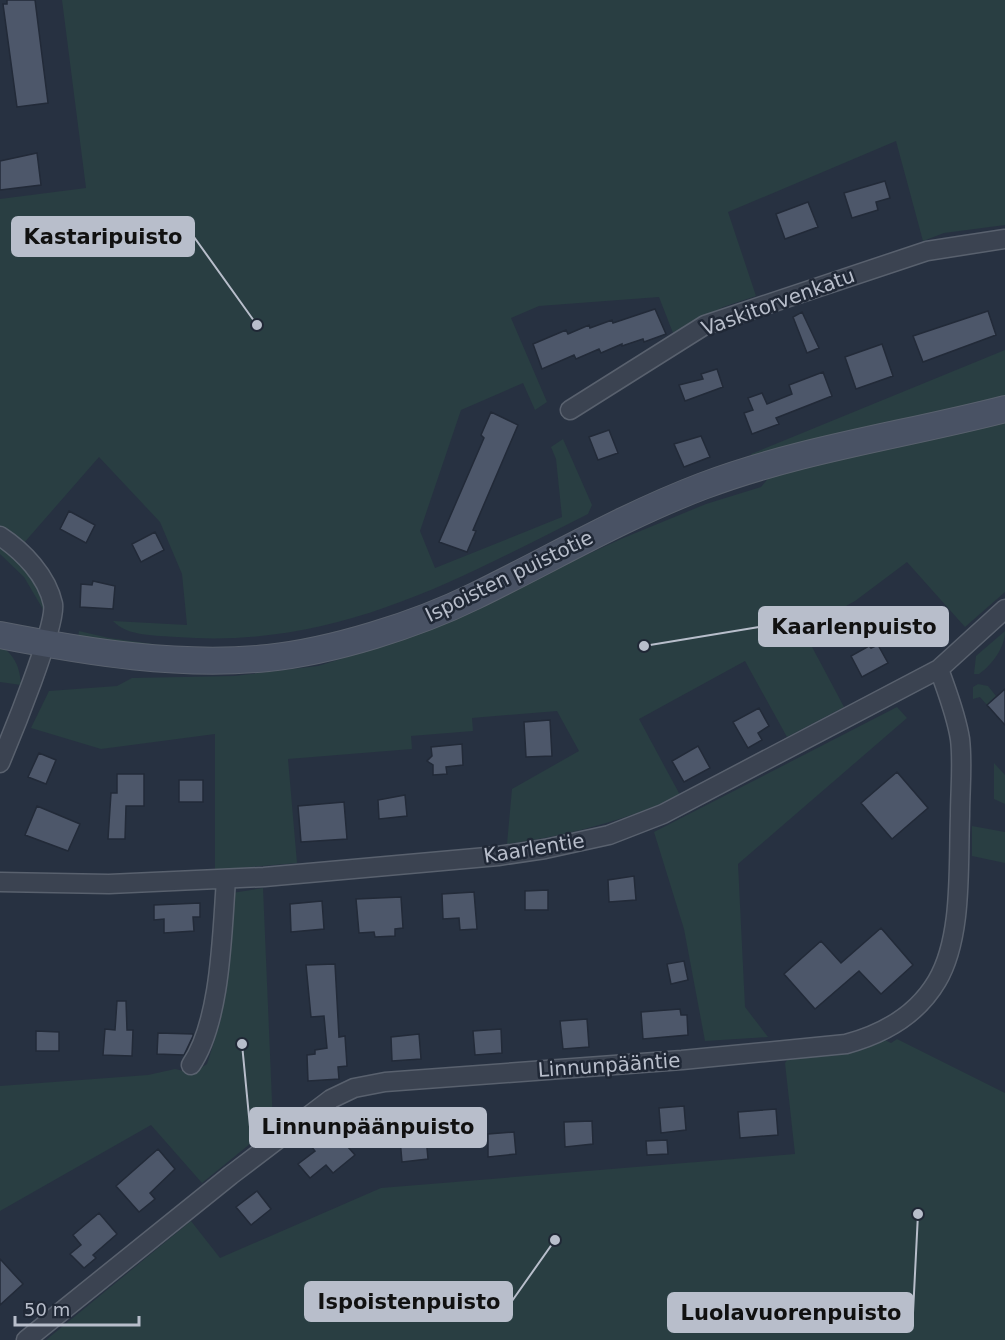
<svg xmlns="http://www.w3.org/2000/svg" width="1005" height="1340" font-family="'DejaVu Sans',sans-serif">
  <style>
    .green { fill: #293e42 }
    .building { fill: #4d576a; stroke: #222a38; stroke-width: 1.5 }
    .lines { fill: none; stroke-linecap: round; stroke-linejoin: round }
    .street-casing { stroke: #59616e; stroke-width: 21 }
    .secondary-casing { stroke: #59616e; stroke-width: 28 }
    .street { stroke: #3b4351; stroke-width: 18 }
    .secondary { stroke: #495264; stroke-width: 26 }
    .labels { text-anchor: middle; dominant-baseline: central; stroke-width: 5; stroke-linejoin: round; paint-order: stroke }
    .street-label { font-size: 20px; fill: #b8becb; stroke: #202836 }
    .leader { fill: none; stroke: #b8becb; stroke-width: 2 }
    .callout-dot { fill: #b8becb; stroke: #202836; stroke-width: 2 }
    .callout { fill: #b8becb; stroke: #b8becb; stroke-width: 2 }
    .callout-label { font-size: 21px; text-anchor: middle; font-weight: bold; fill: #111 }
  </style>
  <rect width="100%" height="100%" fill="#273141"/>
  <path class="green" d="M62,0H1005V225L944,233L923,241L896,141L728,212L756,296L723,307L673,333L659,297L539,306L511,318L547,402L535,410L523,383L461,410L420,531L435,568L562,517L556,459L551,447L563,439L592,505L588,514C453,582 335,649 177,637C156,635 128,637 113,621L187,625L182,574L160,522L99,457L23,544L0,526V199L86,188Z
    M1005,350V397C921,419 835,431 752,458L751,454Z
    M1005,421V592L965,627L907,562L855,601L803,630L844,707L787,737L745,661L639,719L680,795C625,821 566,836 507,844L512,789L579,751L557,711L472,718L473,731L411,736L412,749L288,759L297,863L215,870V734L101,749L31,728L49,691L117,686L132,678L234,676L318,666L402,640L621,539L706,504L761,487L772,474Z
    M0,543L30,573L46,604L44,611L24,577L0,554Z
    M79,631L109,638L189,649L140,646L78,637Z
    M1005,631C1005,647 993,664 979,674H974L976,656Z
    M0,645C15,656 20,667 21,685L0,682Z
    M978,684L988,686L996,696L987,705L980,697L973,699V687Z
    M897,707L907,718L738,864L745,1007L768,1037L705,1041L684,929L654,832Z
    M994,763L1005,775V804L994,799Z
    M972,826L1005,832V863L972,856Z
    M263,888L273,1125L202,1183L151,1125L0,1211V1086L148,1075L175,1069L193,1073L207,1064L220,1023L227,969L232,893Z
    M883,1039L891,1043L897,1039L1005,1093V1340H46L191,1221L220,1258L381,1188L795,1154L785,1063L788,1059L840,1055L867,1047Z"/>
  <path class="building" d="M7,0H35L48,103L17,107L3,4H7Z
    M37,153L41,185L0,190V161Z
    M885,181L890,198L876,202L878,210L852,218L844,193Z
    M808,202L818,227L785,239L776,214Z
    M655,309L666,334L644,342L643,339L622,346V344L601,353L599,349L576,359L574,355L542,369L533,344L566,330L568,334L589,325L590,328L612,320L613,323Z
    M988,311L996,335L923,362L913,336Z
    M802,312L819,348L807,353L793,317Z
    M882,344L893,376L856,389L845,357Z
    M717,369L723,387L685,401L679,385L703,379L701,374Z
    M823,372L832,396L776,418L779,424L752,434L744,413L753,410L748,398L762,393L767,404L792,394L789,385Z
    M491,412L518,425L473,530L476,531L467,552L439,542L484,438L481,435Z
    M609,430L618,453L598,460L589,437Z
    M701,436L710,457L684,467L674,444Z
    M69,511L95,525L86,543L60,529Z
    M155,532L164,550L141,562L132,544Z
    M93,581L115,586L113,609L80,607L81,584L92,585Z
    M878,645L888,663L862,677L851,656L869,646L871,648Z
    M1005,689V725L987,705Z
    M759,708L769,726L758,733L762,740L748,748L733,722Z
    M550,720L552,756L526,757L524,722Z
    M462,744L463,765L446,767L447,774L433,775V765L427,761L432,756L431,747Z
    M698,746L710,768L684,782L672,761Z
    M39,753L56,760L46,784L28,777Z
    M897,772L928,808L892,839L861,803Z
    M117,774H144V806H126L125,839H108L111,793H117Z
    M179,780H203V802H179Z
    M405,795L407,816L379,819L378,800Z
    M344,802L347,839L301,842L298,806Z
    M37,806L80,824L68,851L25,835Z
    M634,876L636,900L609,902L608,880Z
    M548,890V910H525V891Z
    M474,892L477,929L460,930L459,918L443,919L442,894Z
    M401,897L403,928L395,929V936L375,937L374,932L359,933L356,899Z
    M322,901L324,929L291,932L290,904Z
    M200,903V917H193L194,931L164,933V919L154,920V905Z
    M881,928L913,965L881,994L859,971L815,1009L784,974L821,941L841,963Z
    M684,961L688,980L671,984L667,964Z
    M335,964L339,1037L345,1036L347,1066L338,1067L339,1079L308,1081L307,1055L315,1054V1050L327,1048L324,1016L311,1017L306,965Z
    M117,1001H126L127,1030H133L132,1056L103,1055L105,1029L115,1030Z
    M680,1009L681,1015H687L688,1035L643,1039L641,1012Z
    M587,1019L589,1047L563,1049L560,1021Z
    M501,1029L502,1053L475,1055L473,1031Z
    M36,1031L59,1032V1051H36Z
    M158,1033L193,1034V1036L184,1055L157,1054Z
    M419,1034L421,1059L392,1061L391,1037Z
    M684,1106L686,1130L661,1133L659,1108Z
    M776,1109L778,1135L740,1138L738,1112Z
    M592,1121L593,1144L565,1147L564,1122Z
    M332,1129L355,1155L333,1173L326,1165L310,1178L298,1164L315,1151L311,1146Z
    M514,1132L516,1154L488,1157V1134Z
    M426,1137L428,1159L402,1162L400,1139Z
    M667,1140L668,1154L647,1155L646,1141Z
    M158,1149L175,1169L150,1193L155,1199L139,1212L116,1186Z
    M257,1191L271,1209L251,1225L236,1207Z
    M99,1213L117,1234L93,1255L96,1258L84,1268L70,1254L81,1245L73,1235Z
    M0,1259L23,1284L0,1305Z"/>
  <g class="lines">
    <g class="street-casing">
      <path id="street" d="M570,410L705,325L927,251L1005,239
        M0,536C23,551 47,576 53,604C57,625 11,737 0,763
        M0,882L109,884L264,877L498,856L545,849L609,835L663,814L939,669L1005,609
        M191,1065C221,1021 222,933 226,880
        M26,1340L231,1175L331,1099L354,1088L385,1082L682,1060L846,1044C883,1034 917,1015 937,981C963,937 958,866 960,816C960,790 963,764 960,739C956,714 947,692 939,669"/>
    </g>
    <g class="secondary-casing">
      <path id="secondary" d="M0,635C87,652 179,667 268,658C333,651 416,625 475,596C551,559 624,516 703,486C801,449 904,435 1005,409"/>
    </g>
    <use href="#street" class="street"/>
    <use href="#secondary" class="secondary"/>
  </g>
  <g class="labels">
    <g class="street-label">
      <text transform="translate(778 302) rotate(-20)">Vaskitorvenkatu</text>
      <text transform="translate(509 576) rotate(-26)">Ispoisten puistotie</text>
      <text transform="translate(534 848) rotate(-9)">Kaarlentie</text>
      <text transform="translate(609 1065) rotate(-4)">Linnunpääntie</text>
    </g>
  </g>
  <path class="leader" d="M257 325L194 237M644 646L759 627M242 1044L250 1127M555 1240L512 1301M918 1214L913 1313"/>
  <g class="callout-dot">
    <circle cx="257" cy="325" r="6"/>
    <circle cx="644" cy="646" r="6"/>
    <circle cx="242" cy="1044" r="6"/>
    <circle cx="555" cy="1240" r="6"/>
    <circle cx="918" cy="1214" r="6"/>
  </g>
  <g class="callout">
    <rect x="12" y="217" width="182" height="39" rx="6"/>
    <rect x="759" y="607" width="189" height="39" rx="6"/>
    <rect x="250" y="1108" width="236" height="39" rx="6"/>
    <rect x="305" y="1282" width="207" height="39" rx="6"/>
    <rect x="668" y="1293" width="245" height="39" rx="6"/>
  </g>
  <g class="callout-label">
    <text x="103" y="244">Kastaripuisto</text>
    <text x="854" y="634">Kaarlenpuisto</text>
    <text x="368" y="1134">Linnunpäänpuisto</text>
    <text x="409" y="1309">Ispoistenpuisto</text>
    <text x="791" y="1320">Luolavuorenpuisto</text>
  </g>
  <path d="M15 1316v9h124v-9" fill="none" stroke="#b8becb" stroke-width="3"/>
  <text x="24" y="1316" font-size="18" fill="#b8becb" stroke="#202836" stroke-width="4.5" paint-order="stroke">50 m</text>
</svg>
